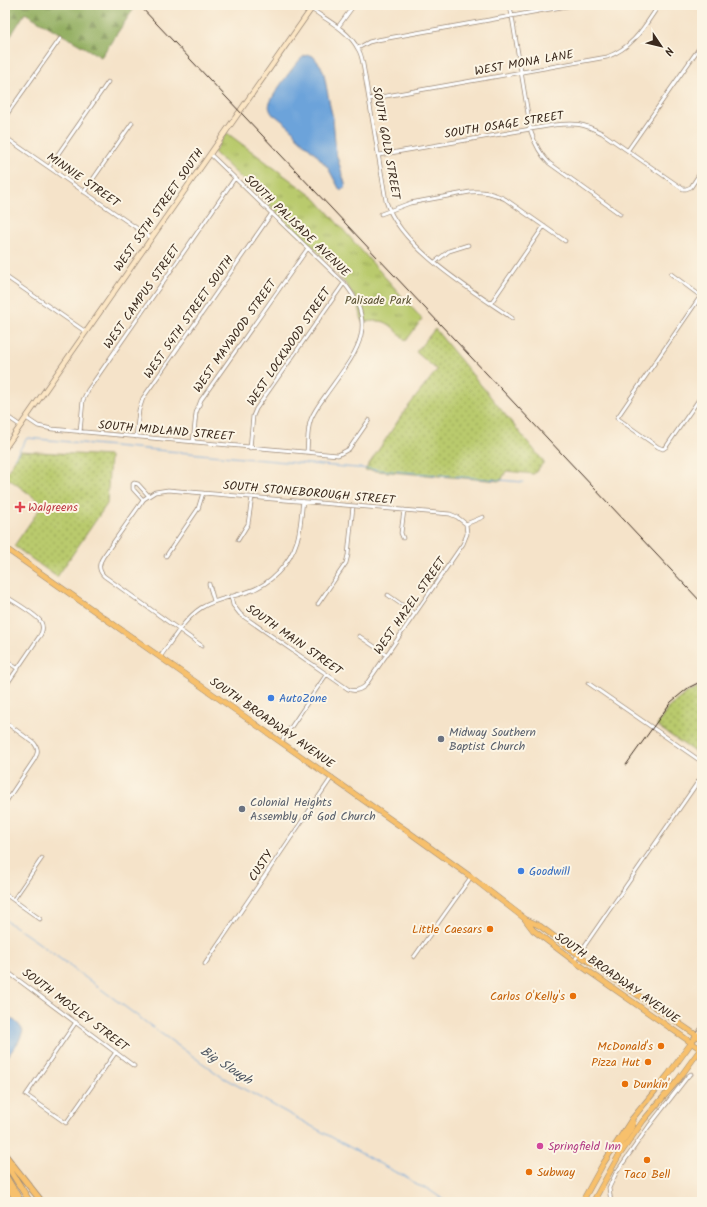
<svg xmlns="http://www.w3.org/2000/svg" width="707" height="1207" font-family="Kalam,sans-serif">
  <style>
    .grass { fill: url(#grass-dots); stroke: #7a7a46 }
    .forest { fill: url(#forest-firs); stroke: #666c3f }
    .park { fill: url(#park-tufts); stroke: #7a7a46 }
    .water { fill: #6ca3da; stroke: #54667c }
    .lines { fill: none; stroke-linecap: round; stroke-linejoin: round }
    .stream { stroke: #6ca3da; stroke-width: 1 }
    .street-casing { stroke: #988674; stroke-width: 4.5 }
    .secondary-casing { stroke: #988674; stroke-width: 6 }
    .primary-casing { stroke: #988674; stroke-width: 6 }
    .highway-casing { stroke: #988674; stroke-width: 7 }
    .street { stroke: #fff; stroke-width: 3 }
    .secondary { stroke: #fce6c4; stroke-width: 4.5 }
    .primary { stroke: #f7c06c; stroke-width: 5 }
    .highway { stroke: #f7c06c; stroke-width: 5.5 }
    .rail { stroke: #3b2a1e; stroke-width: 1 }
    .health-dot { fill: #e0444e; stroke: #fcf5e5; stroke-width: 1.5 }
    .shop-dot { fill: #3f7fe0; stroke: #fcf5e5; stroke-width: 1.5 }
    .worship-dot { fill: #6b7280; stroke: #fcf5e5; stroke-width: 1.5 }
    .food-dot { fill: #e8710a; stroke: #fcf5e5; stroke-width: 1.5 }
    .hotel-dot { fill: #d1479c; stroke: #fcf5e5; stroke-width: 1.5 }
    .labels { text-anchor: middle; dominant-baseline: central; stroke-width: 4; stroke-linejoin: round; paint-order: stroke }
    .street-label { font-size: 12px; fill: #3b2a1e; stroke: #fcf5e5 }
    .park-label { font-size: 12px; fill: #5a5232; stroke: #fcf5e5 }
    .health-label { font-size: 12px; fill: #be3a42; stroke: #fcf5e5; text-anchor: start }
    .shop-label { font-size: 12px; fill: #366cbe; stroke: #fcf5e5; text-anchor: start }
    .worship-label { font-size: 12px; fill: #5b616d; stroke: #fcf5e5; text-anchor: start }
    .food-label { font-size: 12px; fill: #c56008; stroke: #fcf5e5; text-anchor: end }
    .hotel-label { font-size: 12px; fill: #b23c85; stroke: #fcf5e5; text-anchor: start }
    .water-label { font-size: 13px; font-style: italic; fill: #4c5460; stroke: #fcf5e5 }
  </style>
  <defs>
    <pattern id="grass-dots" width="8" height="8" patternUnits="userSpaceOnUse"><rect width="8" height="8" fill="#b9ca6d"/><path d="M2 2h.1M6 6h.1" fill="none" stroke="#98a459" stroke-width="1.8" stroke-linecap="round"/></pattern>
    <pattern id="forest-firs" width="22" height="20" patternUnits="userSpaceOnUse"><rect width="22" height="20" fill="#92ae60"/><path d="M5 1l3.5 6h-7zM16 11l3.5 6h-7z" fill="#788e4f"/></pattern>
    <pattern id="park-tufts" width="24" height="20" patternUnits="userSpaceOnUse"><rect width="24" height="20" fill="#b9ca6d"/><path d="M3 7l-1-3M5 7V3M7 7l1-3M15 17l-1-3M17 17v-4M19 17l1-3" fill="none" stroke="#98a459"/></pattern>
  </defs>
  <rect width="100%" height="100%" fill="#fcf5e5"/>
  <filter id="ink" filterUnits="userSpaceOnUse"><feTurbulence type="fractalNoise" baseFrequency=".025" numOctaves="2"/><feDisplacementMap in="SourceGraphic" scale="8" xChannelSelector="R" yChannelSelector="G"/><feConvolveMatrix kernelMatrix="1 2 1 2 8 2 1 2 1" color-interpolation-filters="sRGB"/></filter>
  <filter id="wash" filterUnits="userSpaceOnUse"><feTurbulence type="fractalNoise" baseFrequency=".012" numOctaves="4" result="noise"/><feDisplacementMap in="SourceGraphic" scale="16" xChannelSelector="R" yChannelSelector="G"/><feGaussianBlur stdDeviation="0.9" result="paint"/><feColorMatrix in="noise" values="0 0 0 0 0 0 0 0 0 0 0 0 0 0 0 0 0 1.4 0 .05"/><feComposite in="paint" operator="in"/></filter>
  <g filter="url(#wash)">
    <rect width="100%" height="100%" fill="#f5e3c9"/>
    <path class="grass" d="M435,329L544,462L534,474L506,471L501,481L365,470L404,412L437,370L416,352Z
      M20,451L110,456L107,504L57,577L14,546L43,504L5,476Z
      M702,686V757L657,726L668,708L686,693Z"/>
    <path class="forest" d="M5,5H132L135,7L101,57L25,13L5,45Z"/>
    <path class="park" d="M227,133L316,199L422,319L406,341C399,334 389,320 378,321C372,321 368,322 362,321L359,306L351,291L329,262L214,152Z"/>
    <path class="water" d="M309,55L313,56L321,66L324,74L330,106L333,118L336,153L346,187L340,190L328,168L315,153L296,136L292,129L276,116L273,115C270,111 268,107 270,103C272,95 297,61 303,57C305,56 307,55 309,55Z
      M5,1015C13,1019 19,1023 23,1031L19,1041L5,1060Z"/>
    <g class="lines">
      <path class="stream" d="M14,459L27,438L286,462L523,482
        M5,920L36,941L159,1032L222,1077L395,1172L405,1176L417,1185L428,1189L441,1198L453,1202"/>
    </g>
  </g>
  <g filter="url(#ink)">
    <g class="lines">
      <g class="street-casing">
        <path id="street" d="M510,5L531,132C535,144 540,154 549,163L620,214
          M311,9C327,20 349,31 358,49C361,53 362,59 363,64L386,201C400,248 473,291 512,318
          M338,27L354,5
          M358,48L369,42L377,40L573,5
          M369,99L607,57C634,47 644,27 659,5
          M5,117L60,39
          M5,137L151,238
          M628,150L702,44
          M210,154L344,283C382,328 353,356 325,396C320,403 314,411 311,419C307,429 308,442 307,452
          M379,155L554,125C576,123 582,123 602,133L683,189H686L691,187L702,170
          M49,167L108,82
          M84,192L132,123
          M381,214L410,203L470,192C484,191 493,193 505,199L565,241
          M435,262L449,251L468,245
          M671,274L702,297
          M5,276L86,332
          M702,294L617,418L658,447L663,449L666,447L702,395
          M491,303L544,226
          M5,415L21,426
          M26,418L38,426L52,429L338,455L349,449L369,420
          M80,432L83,400L88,390L235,178
          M136,437L139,410L143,398L272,213
          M193,442L196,413L201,400L308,248
          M250,448L253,416L256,409L344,283
          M143,500L133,489V484L134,483L138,484L148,495
          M466,524L483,517
          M403,538L401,533L404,510
          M238,540L248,524L252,497
          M166,556L198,509L203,493
          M209,584L214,601
          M388,595L415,614
          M5,596C13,601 37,615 41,622C44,628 42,633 39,637L5,687
          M231,596L233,605L240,614L348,689C354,692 360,690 365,686L463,544L467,534L466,524
          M318,604L346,563L348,555L353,506
          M359,636L387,655
          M202,646L104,576C98,570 99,563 103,557L144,499L155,492L168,490L450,514L457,517L466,524
          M160,657C171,642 185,618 201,608C215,599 232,597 247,592C270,585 290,564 297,541C301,528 301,514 303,501
          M5,660L18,669
          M588,683L702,762
          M5,722L34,743C39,749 38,753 34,760L5,803
          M281,742L326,675
          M5,894L40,919
          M14,899L42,858
          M414,957L471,877
          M574,961L702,776
          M205,964L332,777
          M5,970L134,1066
          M76,1022L26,1095L66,1123L116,1052
          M611,1202L609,1188L616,1173L649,1126L688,1076L691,1074"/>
      </g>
      <g class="secondary-casing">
        <path id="secondary" d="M5,448L314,5
          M697,1035L702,1029"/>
      </g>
      <g class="primary-casing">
        <path id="primary" d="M5,548L410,833L471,877L524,918L533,930L574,961L702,1050
          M525,919L540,926L579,955L702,1039
          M618,1156V1148L633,1126L632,1119
          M582,1202L603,1164L632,1119L668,1075L697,1035
          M593,1202L618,1157L643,1121L678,1080L702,1047"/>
      </g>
      <g class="highway-casing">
        <path id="highway" d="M5,1155L42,1202
          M5,1162L30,1202
          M5,1175L21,1202
          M5,1182L16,1199"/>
      </g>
      <use href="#street" class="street"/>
      <use href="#secondary" class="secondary"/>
      <use href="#primary" class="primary"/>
      <use href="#highway" class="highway"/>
      <path class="rail" d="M139,5L331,208L702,603
        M626,765L671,702L688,688L702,681"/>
    </g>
  </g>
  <path class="health-dot" d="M18 501h4v4h4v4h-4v4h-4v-4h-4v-4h4z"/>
  <g class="shop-dot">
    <circle cx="271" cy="698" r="4"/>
    <circle cx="521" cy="871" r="4"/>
  </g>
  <g class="worship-dot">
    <circle cx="441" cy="739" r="4"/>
    <circle cx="242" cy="809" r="4"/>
  </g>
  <g class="food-dot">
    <circle cx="490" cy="929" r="4"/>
    <circle cx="573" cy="996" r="4"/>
    <circle cx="661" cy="1046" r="4"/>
    <circle cx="648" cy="1062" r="4"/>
    <circle cx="625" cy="1084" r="4"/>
    <circle cx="647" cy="1160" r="4"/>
    <circle cx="529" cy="1172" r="4"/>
  </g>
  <circle class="hotel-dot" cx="540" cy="1146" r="4"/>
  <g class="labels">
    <g class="street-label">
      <text transform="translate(524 63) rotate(-10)">WEST MONA LANE</text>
      <text transform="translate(504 125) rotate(-9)">SOUTH OSAGE STREET</text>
      <text transform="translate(386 143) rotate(80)">SOUTH GOLD STREET</text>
      <text transform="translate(83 180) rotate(35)">MINNIE STREET</text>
      <text transform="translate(159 210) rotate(-55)">WEST 55TH STREET SOUTH</text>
      <text transform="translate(297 226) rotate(44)">SOUTH PALISADE AVENUE</text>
      <text transform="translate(142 297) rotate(-55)">WEST CAMPUS STREET</text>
      <text transform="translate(189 317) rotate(-55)">WEST 54TH STREET SOUTH</text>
      <text transform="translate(235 336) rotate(-55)">WEST MAYWOOD STREET</text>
      <text transform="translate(289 347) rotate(-56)">WEST LOCKWOOD STREET</text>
      <text transform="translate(166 431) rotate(5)">SOUTH MIDLAND STREET</text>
      <text transform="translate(309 493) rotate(5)">SOUTH STONEBOROUGH STREET</text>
      <text transform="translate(410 606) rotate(-55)">WEST HAZEL STREET</text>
      <text transform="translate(294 640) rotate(35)">SOUTH MAIN STREET</text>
      <text transform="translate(272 723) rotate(35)">SOUTH BROADWAY AVENUE</text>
      <text transform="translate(261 866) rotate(-56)">CUSTY</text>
      <text transform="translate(617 978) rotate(35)">SOUTH BROADWAY AVENUE</text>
      <text transform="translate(75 1010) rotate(37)">SOUTH MOSLEY STREET</text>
    </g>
    <g class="park-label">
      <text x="378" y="300">Palisade Park</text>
    </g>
    <g class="health-label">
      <text x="28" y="507">Walgreens</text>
    </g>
    <g class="shop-label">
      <text x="279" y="698">AutoZone</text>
      <text x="529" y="871">Goodwill</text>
    </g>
    <g class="worship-label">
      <text x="449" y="732">Midway Southern<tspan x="449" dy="14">Baptist Church</tspan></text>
      <text x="250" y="802">Colonial Heights<tspan x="250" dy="14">Assembly of God Church</tspan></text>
    </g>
    <g class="food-label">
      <text x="482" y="929">Little Caesars</text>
      <text x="565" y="996">Carlos O'Kelly's</text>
      <text x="653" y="1046">McDonald's</text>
      <text x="640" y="1062">Pizza Hut</text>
      <text x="633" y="1084" text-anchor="start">Dunkin'</text>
      <text x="537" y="1172" text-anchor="start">Subway</text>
      <text x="647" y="1174" text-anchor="middle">Taco Bell</text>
    </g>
    <g class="hotel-label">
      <text x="548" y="1146">Springfield Inn</text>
    </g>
    <g class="water-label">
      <text transform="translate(226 1066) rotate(33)">Big Slough</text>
    </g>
  </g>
  <rect width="707" height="1207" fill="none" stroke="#fcf5e5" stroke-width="20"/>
  <g transform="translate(661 46) rotate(125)" stroke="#fcf5e5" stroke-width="3" paint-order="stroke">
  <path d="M0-3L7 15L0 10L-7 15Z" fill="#3b2a1e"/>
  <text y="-6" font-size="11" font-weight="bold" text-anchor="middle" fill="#3b2a1e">N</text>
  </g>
</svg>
